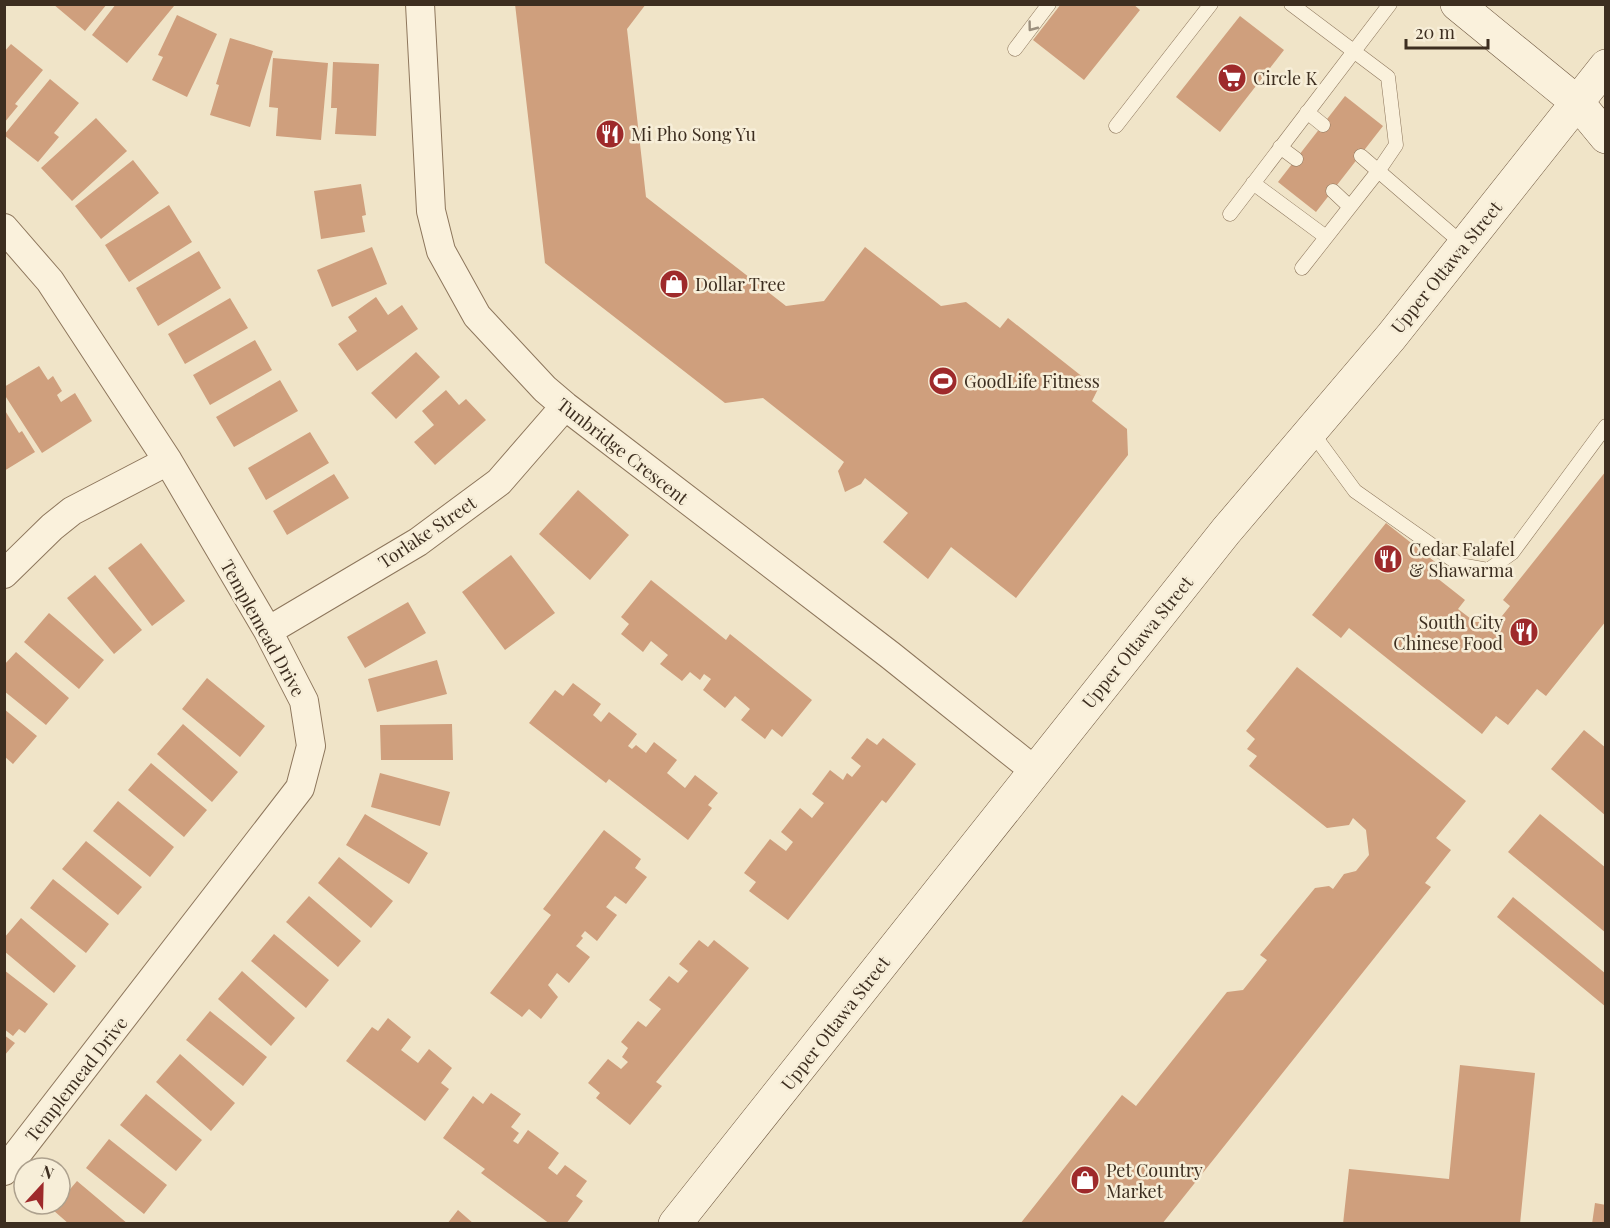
<svg xmlns="http://www.w3.org/2000/svg" width="1610" height="1228" font-family="'Playfair Display',serif">
  <style>
    .building { fill: #cf9f7d }
    .lines { fill: none; stroke-linecap: round; stroke-linejoin: round }
    .lane-casing { stroke: #8d765c; stroke-width: 15 }
    .street-casing { stroke: #8d765c; stroke-width: 30 }
    .secondary-casing { stroke: #6f573f; stroke-width: 34 }
    .lane { stroke: #faf1dc; stroke-width: 14 }
    .street { stroke: #faf1dc; stroke-width: 28 }
    .secondary { stroke: #faf1dc; stroke-width: 33 }
    .oneway { stroke: #9c907e }
    .labels { text-anchor: middle; dominant-baseline: central; stroke-width: 5; stroke-linejoin: round; paint-order: stroke }
    .poi-label { font-size: 18px; fill: #3d2e20; stroke: #f7eed8; text-anchor: start }
    .street-label { font-size: 18px; fill: #3d2e20; stroke: #f7eed8 }
  </style>
  <rect width="100%" height="100%" fill="#f0e4c8"/>
  <path class="building" d="M53,4H107L85,31Z
    M116,4L174,6L127,63L92,35Z
    M515,4H646L627,29L646,197L786,306L824,301L865,247L941,306L966,302L1000,328L1008,318L1098,389L1092,401L1127,429L1128,455L1016,598L951,547L928,579L883,542L908,513L865,478L861,484L845,492L838,471L844,462L763,398L725,403L545,263Z
    M1061,4H1133L1140,10L1084,80L1033,40Z
    M177,15L217,34L187,97L152,80L163,57L158,55Z
    M1240,16L1284,50L1220,132L1176,97Z
    M230,38L273,51L250,127L210,115L219,85L216,84Z
    M11,44L43,70L15,104L18,106L4,123V52Z
    M273,58L328,63L321,140L276,136L278,108L269,107Z
    M333,62L379,64L376,136L335,134L337,108H331Z
    M50,79L79,103L54,133L59,137L38,162L4,135Z
    M1345,96L1383,126L1316,212L1278,182Z
    M96,118L127,151L72,201L41,168Z
    M133,160L159,193L101,239L75,206Z
    M361,184L366,215L362,216L365,232L321,239L314,191Z
    M169,205L192,242L129,282L105,245Z
    M372,247L387,284L332,307L317,270Z
    M199,251L221,288L158,326L136,288Z
    M376,297L388,315L402,305L418,329L357,371L338,344L357,331L348,317Z
    M230,298L248,328L185,364L168,334Z
    M255,340L272,370L210,405L193,375Z
    M416,352L440,377L396,419L371,393Z
    M39,366L48,380L53,376L62,391L57,395L61,402L75,393L92,421L42,453L4,394V387Z
    M280,380L298,411L234,447L216,417Z
    M446,390L459,405L466,399L486,420L435,465L414,442L434,425L422,411Z
    M4,409L19,433L22,431L35,452L4,471Z
    M310,432L329,463L266,500L248,468Z
    M1606,471V621L1546,696L1537,689L1508,725L1496,716L1482,734L1349,628L1341,638L1312,615L1386,523L1439,565L1432,574L1465,600L1458,609L1475,622L1498,621L1510,606L1503,600Z
    M334,474L349,498L287,535L273,511Z
    M578,490L629,535L590,580L539,534Z
    M141,543L185,601L152,626L108,568Z
    M511,555L555,613L505,650L462,592Z
    M95,575L142,630L114,654L67,598Z
    M651,580L726,640L730,634L812,700L782,737L772,729L765,739L741,720L750,709L735,696L725,708L703,690L711,679L704,674L700,680L690,672L682,681L660,664L668,655L651,641L643,652L621,634L629,624L621,617Z
    M408,602L426,633L365,668L347,637Z
    M49,613L104,660L79,689L24,642Z
    M16,652L69,698L46,725L4,691V665Z
    M437,660L447,694L377,712L368,679Z
    M1297,667L1466,801L1436,838L1451,850L1425,883L1431,887L1162,1224H1020L1122,1095L1136,1106L1227,992L1243,990L1267,960L1260,955L1315,888L1329,886L1333,889L1344,874L1356,871L1369,855L1366,830L1353,818L1349,825L1327,828L1249,766L1257,756L1247,749L1255,739L1246,731Z
    M207,678L265,726L240,757L182,709Z
    M573,683L601,704L593,715L601,722L609,712L637,734L628,746L632,749L636,745L646,753L654,742L677,760L667,773L685,788L695,775L718,793L708,805L712,808L688,840L609,779L606,783L529,723L555,690L563,696Z
    M4,709L37,736L13,764L4,756Z
    M183,724L238,772L212,802L157,754Z
    M452,724L453,760H381L380,725Z
    M1584,730L1606,748V816L1551,769Z
    M867,738L877,745L883,738L916,764L886,803L882,800L788,920L749,891L756,882L744,873L770,839L786,851L793,842L781,832L800,808L812,818L824,803L812,794L830,770L843,780L847,773L852,777L861,766L851,758Z
    M151,763L207,810L184,837L128,790Z
    M380,773L450,792L440,826L371,807Z
    M118,801L174,847L150,877L93,831Z
    M365,814L428,853L409,884L346,845Z
    M1540,814L1606,868V933L1508,852Z
    M604,830L641,859L635,868L647,877L626,904L615,896L606,907L617,915L597,941L585,931L581,936L583,938L576,946L590,957L569,983L557,973L548,985L558,997L541,1019L529,1009L522,1017L490,993L551,915L543,909Z
    M86,841L142,887L118,915L62,869Z
    M339,857L393,901L371,928L318,883Z
    M53,879L109,924L86,953L30,908Z
    M309,896L361,941L338,967L286,922Z
    M1513,897L1606,974V1007L1497,917Z
    M21,918L76,966L54,993L4,951V938Z
    M274,934L329,980L306,1008L251,961Z
    M699,940L708,947L714,940L749,968L656,1082L662,1086L630,1125L596,1098L600,1093L588,1083L608,1059L621,1069L628,1062L622,1057L628,1048L621,1042L638,1021L646,1027L661,1009L649,1000L669,976L678,983L688,971L679,964Z
    M4,970L48,1004L25,1033L19,1029L13,1036L4,1029Z
    M242,971L295,1018L271,1046L218,999Z
    M210,1011L267,1057L243,1086L186,1040Z
    M388,1018L411,1037L401,1050L418,1063L429,1049L452,1068L441,1083L449,1089L425,1121L346,1061L372,1027L378,1031Z
    M4,1035L15,1043L4,1056Z
    M180,1054L235,1103L211,1131L156,1082Z
    M1460,1065L1535,1073L1520,1224H1343L1349,1169L1449,1179Z
    M491,1093L521,1114L511,1127L519,1133L513,1141L518,1144L528,1130L559,1153L548,1168L557,1175L565,1165L587,1181L576,1196L583,1201L566,1224H550L481,1173L485,1169L443,1138L473,1096L483,1104Z
    M146,1094L202,1140L176,1171L120,1125Z
    M109,1139L167,1185L144,1214L86,1168Z
    M77,1181L128,1224H69L53,1210L60,1204V1201Z
    M1595,1203L1606,1205V1224H1592Z
    M458,1210L474,1224H447Z"/>
  <g class="lines">
    <g class="lane-casing">
      <path id="lane" d="M1291,4L1388,77L1396,145L1379,170L1302,268
        M1015,49L1049,4
        M1307,112L1323,125
        M1116,126L1211,4
        M1280,147L1296,159
        M1361,156L1464,245
        M1253,183L1326,237
        M1333,191L1350,207
        M1230,214L1390,4
        M1311,431L1355,491L1460,565L1488,570L1512,553L1606,426"/>
    </g>
    <g class="street-casing">
      <path id="street" d="M420,4L431,211L441,251L477,316L545,389L565,406L890,655L1035,771
        M4,228L50,281L168,461L268,631L304,701L311,746L300,788L4,1171
        M4,574L52,527L72,511L168,461
        M268,631L418,542L499,482L565,406"/>
    </g>
    <g class="secondary-casing">
      <path id="secondary" d="M1457,4L1578,103L1606,137
        M675,1224L1226,531L1391,337L1606,66"/>
    </g>
    <use href="#lane" class="lane"/>
    <use href="#street" class="street"/>
    <use href="#secondary" class="secondary"/>
  </g>
  <defs><path id="oneway-chevron" d="M-2-3.5L2.5 0L-2 3.5" fill="none" stroke-width="1.6" stroke-linecap="round" stroke-linejoin="round" transform="scale(1.5)"/></defs>
  <use class="oneway" href="#oneway-chevron" transform="translate(1032 27) rotate(127)"/>
  <defs>
    <g id="supermarket-disc" transform="scale(1.5)"><circle r="9.5" fill="#9e2a2b" stroke="#f7eed8"/><path d="M-6-5.5h2.5l.6 2H6L4.5 2H-2.5L-4.4-4H-6ZM-1.5 3.2a1.3 1.3 0 1 0 .1 0ZM3 3.2a1.3 1.3 0 1 0 .1 0Z" fill="#fff"/></g>
    <g id="restaurant-disc" transform="scale(1.5)"><circle r="9.5" fill="#9e2a2b" stroke="#f7eed8"/><path d="M-5-6h1v4h1v-4h1v4h1v-4h1v5L-1.5 .5V6h-2V.5L-5-1ZM5-6V6H3V1.5H1.5Q1.5-4 5-6Z" fill="#fff"/></g>
    <g id="shop-disc" transform="scale(1.5)"><circle r="9.5" fill="#9e2a2b" stroke="#f7eed8"/><path d="M-5-2.5h2.3a2.7 3.5 0 0 1 5.4 0H5L5.5 6h-11ZM-1.5-2.5h3a1.5 2.3 0 0 0-3 0Z" fill="#fff"/></g>
    <g id="stadium-disc" transform="scale(1.5)"><circle r="9.5" fill="#9e2a2b" stroke="#f7eed8"/><path d="M0-5a6.5 5 0 1 0 0 10a6.5 5 0 1 0 0-10ZM-3.5-1.8h7v3.6h-7Z" fill="#fff"/></g>
  </defs>
  <g fill-rule="evenodd">
    <use href="#supermarket-disc" x="1232" y="78"/>
    <use href="#restaurant-disc" x="610" y="134"/>
    <use href="#shop-disc" x="674" y="284"/>
    <use href="#stadium-disc" x="943" y="381"/>
    <use href="#restaurant-disc" x="1388" y="559"/>
    <use href="#restaurant-disc" x="1524" y="632"/>
    <use href="#shop-disc" x="1085" y="1180"/>
  </g>
  <g class="labels">
    <g class="poi-label">
      <text x="1253" y="78">Circle K</text>
      <text x="631" y="134">Mi Pho Song Yu</text>
      <text x="695" y="284">Dollar Tree</text>
      <text x="964" y="381">GoodLife Fitness</text>
      <text x="1409" y="549">Cedar Falafel<tspan x="1409" dy="21">&amp; Shawarma</tspan></text>
      <text x="1503" y="622" text-anchor="end">South City<tspan x="1503" dy="21">Chinese Food</tspan></text>
      <text x="1106" y="1170">Pet Country<tspan x="1106" dy="21">Market</tspan></text>
    </g>
    <g class="street-label">
      <text transform="translate(1446 267) rotate(-51)">Upper Ottawa Street</text>
      <text transform="translate(623 451) rotate(38)">Tunbridge Crescent</text>
      <text transform="translate(427 532) rotate(-34)">Torlake Street</text>
      <text transform="translate(263 628) rotate(61)">Templemead Drive</text>
      <text transform="translate(1137 642) rotate(-51)">Upper Ottawa Street</text>
      <text transform="translate(835 1023) rotate(-52)">Upper Ottawa Street</text>
      <text transform="translate(76 1079) rotate(-52)">Templemead Drive</text>
    </g>
  </g>
  <rect width="1610" height="1228" fill="none" stroke="#3d2e20" stroke-width="12"/>
  <g transform="translate(42 1186) rotate(22)"><circle r="28" fill="#f7eed8" stroke="#ada18e" stroke-width="1.5"/>
  <path d="M0-4.5L10 22L0 15L-10 22Z" fill="#9e2a2b"/>
  <text y="-9" font-size="16" font-weight="bold" text-anchor="middle" fill="#3d2e20">N</text>
  </g>
  <path d="M1406 39v9h82v-9" fill="none" stroke="#3d2e20" stroke-width="3"/>
  <text x="1415" y="39" font-size="18" fill="#3d2e20" stroke="#f7eed8" stroke-width="4.5" paint-order="stroke">20 m</text>
</svg>
